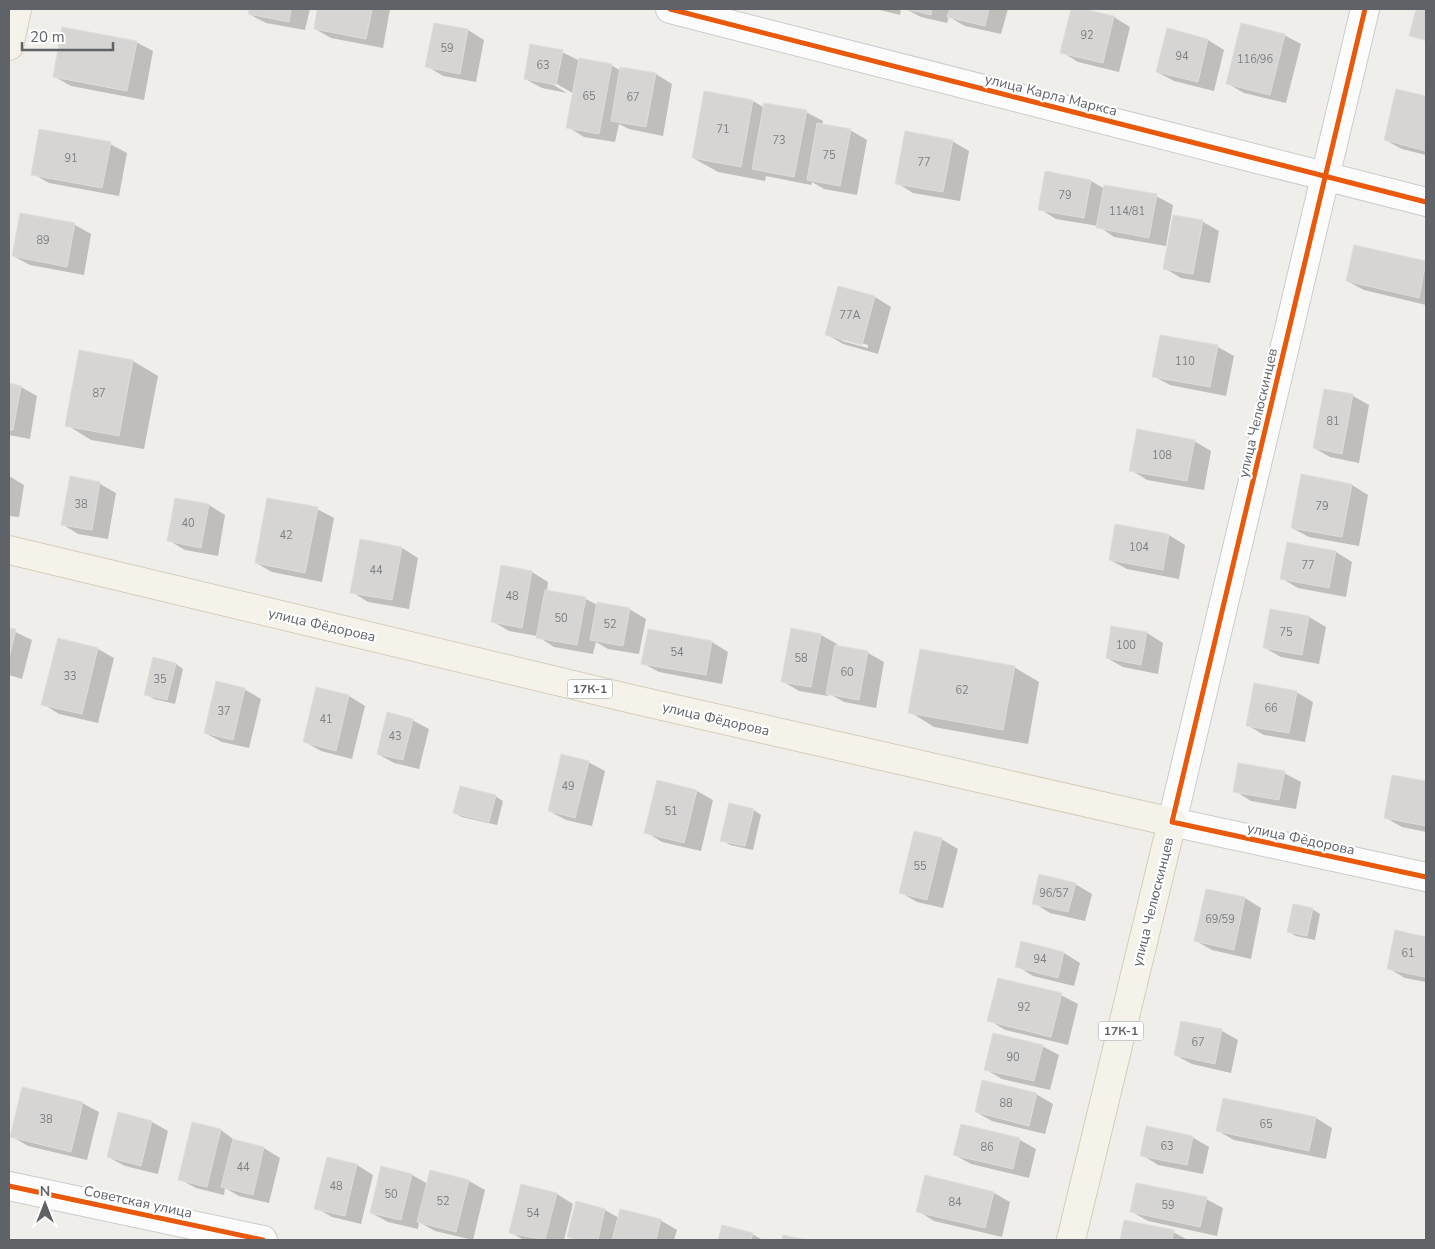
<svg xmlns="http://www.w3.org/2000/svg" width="1435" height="1249" font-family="'Nunito Sans',sans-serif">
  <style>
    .shadow { fill: #0003; fill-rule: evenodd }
    .building { fill: #d6d5d3; stroke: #deddd9 }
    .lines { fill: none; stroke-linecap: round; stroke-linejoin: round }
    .minor-casing { stroke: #cbcccc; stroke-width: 30 }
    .major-casing { stroke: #d7ceb8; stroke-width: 30 }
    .minor { stroke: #fdfcfc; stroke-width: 28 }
    .major { stroke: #f4f2e9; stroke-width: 28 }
    .cycleway-casing { stroke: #fff; stroke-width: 8 }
    .cycleway { stroke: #e8590c; stroke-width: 5 }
    .labels { text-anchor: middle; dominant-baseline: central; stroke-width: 4.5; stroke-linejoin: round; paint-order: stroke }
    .number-label { font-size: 11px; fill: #7e8184 }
    .shield { fill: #fff; stroke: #8f9295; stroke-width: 1 }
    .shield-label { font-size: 12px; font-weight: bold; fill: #5f6368 }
    .street-label { font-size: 14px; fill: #5f6368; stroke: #fff }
  </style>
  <rect width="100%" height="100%" fill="#efeeea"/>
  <path class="shadow" d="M250,9H310L305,30L266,23L249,14Z
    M319,9H390L383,48L331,38L315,29Z
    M876,9H901L900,15Z
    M906,9H1008L1001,34L965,26L949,17L947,23L921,17Z
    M1073,9L1114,17L1130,27L1119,72L1078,62L1062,52Z
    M1417,9H1426V41L1411,35Z
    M468,30L484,40L476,82L443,76L427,66Z
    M1167,30L1208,40L1224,50L1214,91L1174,81L1157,72Z
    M1284,35L1301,44L1286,103L1244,93L1228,84Z
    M136,42L153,51L144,100L71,86L55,77Z
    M562,52L580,61L611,65L621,71V68L656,74L672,84L663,136L629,129L619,124L615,142L584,137L568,127L574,94L552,81L550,83L567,93L542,88L525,79Z
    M1397,90L1426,97V155L1402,149L1385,140Z
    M705,93L753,101L765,108L806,112L823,121L822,125L850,130L867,140L857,195L824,189L812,182L811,185L766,176L765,181L718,172L693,158Z
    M952,141L969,151L960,201L913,193L897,183Z
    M110,144L127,153L119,196L49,183L33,174Z
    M1091,181L1105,189L1156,196L1173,205L1166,246L1114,237L1098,226L1056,219L1040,209Z
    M1174,216L1203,222L1219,231L1210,283L1181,278L1164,268Z
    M75,225L91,234L84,275L30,265L13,256Z
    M1355,246L1426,263V305L1364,290L1347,281Z
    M839,287L875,297L891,307L878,354L843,344L826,334ZM842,338L868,345V348L842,341Z
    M1218,347L1234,356L1226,396L1170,385L1153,376Z
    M80,352L133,361L158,376L144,449L91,440L67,425Z
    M9,385L21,387L37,396L30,439L9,435Z
    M1325,390L1353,396L1369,405L1359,463L1330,457L1314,448Z
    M1194,441L1211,451L1204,490L1147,480L1131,470Z
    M9,476L24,485L19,517L9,516Z
    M71,478L100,484L116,493L108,539L78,534L62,524Z
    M1352,485L1368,495L1359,546L1309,537L1292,528Z
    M176,500L209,505L225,515L218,556L185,550L168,540Z
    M317,509L334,518L322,582L272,572L256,563Z
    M1116,526L1169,535L1185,545L1179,579L1127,569L1110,560Z
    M402,548L418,558L409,609L368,602L352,592Z
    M1336,552L1352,562L1346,597L1298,588L1281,578Z
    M502,567L532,572L548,582L547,591L586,599L597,605L629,609L646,619L639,654L608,649L596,642L593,654L554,647L537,636L509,631L492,621Z
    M1271,611L1309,617L1326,627L1319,664L1281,657L1265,648Z
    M9,629L32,640L22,679L9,675Z
    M1147,633L1163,643L1158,674L1123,667L1107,658Z
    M821,635L837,644V646L868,653L884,662L876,708L844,702L828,693V696L799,691L782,681Z
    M712,642L728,652L722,684L659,672L642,663Z
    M98,649L114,658L98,723L59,714L43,704Z
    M176,664L183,669L175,704L154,699L146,694Z
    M1014,667L1039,682L1028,744L934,727L910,712Z
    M244,689L261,699L249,748L222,742L205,733Z
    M1296,692L1313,702L1305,742L1264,735L1247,725Z
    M349,696L365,706L352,759L321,751L305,742Z
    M412,720L429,729L419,769L394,763L378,754Z
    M588,762L605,771L592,826L566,820L549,811Z
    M1284,773L1301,782L1296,809L1251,801L1235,791Z
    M1393,776L1426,783V832L1402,827L1386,818Z
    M658,782L697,791L713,800L701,851L662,842L646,832Z
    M495,796L503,801L497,825L462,817L454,813Z
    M754,810L761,815L753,850L730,845L722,840Z
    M941,839L958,849L943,908L917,902L900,892Z
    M1075,884L1092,894L1085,921L1050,913L1034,903Z
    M1245,898L1261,908L1251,959L1212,950L1196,941Z
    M1312,909L1320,914L1315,940L1296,936L1289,932Z
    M1396,932L1426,938V982L1405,978L1388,968Z
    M1064,953L1080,963L1074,986L1033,976L1017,966Z
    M1061,995L1078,1004L1068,1045L1005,1030L989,1020Z
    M1182,1022L1222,1031L1238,1040L1231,1073L1192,1064L1175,1055Z
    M1042,1046L1059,1055L1050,1090L1002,1079L985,1069Z
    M1036,1094L1053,1104L1045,1134L992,1121L976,1112Z
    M82,1103L99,1112L87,1160L28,1146L11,1136Z
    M119,1114L152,1122L168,1131L158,1174L125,1166L108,1157Z
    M1316,1118L1332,1128L1326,1159L1234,1140L1218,1131Z
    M193,1124L221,1130L237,1142L264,1148L280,1158L269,1203L239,1196L225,1188L224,1195L196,1188L179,1179Z
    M962,1125L1020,1140L1036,1149L1029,1178L971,1164L955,1155Z
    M1192,1137L1209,1147L1203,1174L1158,1165L1142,1155Z
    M327,1158L357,1165L373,1175L361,1224L332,1217L316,1208Z
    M382,1168L412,1175L428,1184L469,1181L485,1190L473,1240L435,1231L419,1222L418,1229L388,1222L371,1213Z
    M521,1186L557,1194L573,1204L564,1240H524L510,1232Z
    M994,1193L1010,1202L1002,1237L934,1221L918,1211Z
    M1206,1199L1223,1208L1217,1236L1148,1221L1132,1212Z
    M605,1210L619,1218L660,1220L677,1230L674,1240H576L568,1236Z
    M1125,1222L1173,1232L1188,1240H1121Z
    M722,1227L752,1234L763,1240H719Z"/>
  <path class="building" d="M249,9H291L289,22L248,14Z
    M317,9H372L366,39L314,29Z
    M906,9H932L931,15Z
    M950,9H989L985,26L947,17Z
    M1071,9H1083L1114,16L1103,63L1060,53Z
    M1416,9H1426V40L1409,36Z
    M434,23L468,29L460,74L425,67Z
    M1241,23L1285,34L1270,95L1226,84Z
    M62,27L137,41L127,91L53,77Z
    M1167,28L1208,39L1198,82L1156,72Z
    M530,44L563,50L556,85L524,79Z
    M579,58L612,64L599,134L566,128Z
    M620,67L656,73L646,127L611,121Z
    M1396,89L1426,96V151L1384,140Z
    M704,91L753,100L741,167L692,158Z
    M764,103L807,110L794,177L752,169Z
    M817,123L851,129L840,186L807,180Z
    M39,129L111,142L102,188L31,175Z
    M905,131L953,140L943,192L895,184Z
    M1045,171L1091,180L1084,218L1038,210Z
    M1104,185L1157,194L1149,238L1096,228Z
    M20,213L75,223L67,267L12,256Z
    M1173,215L1203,220L1193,274L1163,269Z
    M1354,245L1426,261L1419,298L1346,281Z
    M838,286L875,296L862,345L825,335Z
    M1160,335L1218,345L1210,387L1152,377Z
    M79,350L133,360L119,436L65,426Z
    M9,383L21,386L13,430H9Z
    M1324,389L1353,394L1342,454L1313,448Z
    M1137,429L1195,440L1187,481L1129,471Z
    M1301,474L1352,484L1342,537L1291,528Z
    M70,476L100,482L92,530L61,525Z
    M175,498L209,504L201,548L167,541Z
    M267,498L318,507L305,573L255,563Z
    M1115,524L1169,534L1163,570L1109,560Z
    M360,539L402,547L392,600L350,593Z
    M1287,542L1336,551L1329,588L1280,579Z
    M501,565L532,571L522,628L491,622Z
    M545,590L586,597L577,645L536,638Z
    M597,602L630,608L623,646L590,640Z
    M1270,609L1309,616L1302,655L1263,648Z
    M1111,626L1147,632L1141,665L1106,658Z
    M9,628L16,629L9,658Z
    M791,628L821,634L811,687L781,682Z
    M648,629L712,641L706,675L641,664Z
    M58,638L98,648L82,714L41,705Z
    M835,645L868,651L859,700L826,694Z
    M920,649L1015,666L1003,730L908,713Z
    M153,657L176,663L167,700L144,695Z
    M216,681L245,688L233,740L204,733Z
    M1254,683L1297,691L1289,733L1246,726Z
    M316,687L349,695L336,751L303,742Z
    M387,712L413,719L403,760L377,754Z
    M561,754L589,761L575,818L548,811Z
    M1238,763L1285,771L1279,800L1233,792Z
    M1392,775L1426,781V826L1384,818Z
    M657,780L697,790L684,843L644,833Z
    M460,786L496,795L489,822L453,813Z
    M729,803L754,809L745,846L720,841Z
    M914,831L942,838L927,900L899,893Z
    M1039,874L1076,883L1068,912L1032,904Z
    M1206,889L1245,897L1234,950L1194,941Z
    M1293,904L1313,908L1307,936L1287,932Z
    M1395,930L1426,937L1425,977L1387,969Z
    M1021,941L1064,952L1058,978L1015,967Z
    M998,978L1062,993L1051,1037L987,1021Z
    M1181,1021L1222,1029L1215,1064L1174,1055Z
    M993,1033L1043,1045L1034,1081L984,1070Z
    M982,1080L1037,1093L1029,1126L975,1112Z
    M22,1087L83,1102L71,1152L10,1137Z
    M1223,1098L1316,1117L1309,1151L1216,1131Z
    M118,1112L152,1121L141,1166L107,1157Z
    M192,1122L221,1129L207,1187L178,1180Z
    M961,1124L1020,1138L1013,1169L953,1155Z
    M1146,1126L1193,1136L1187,1165L1140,1156Z
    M233,1139L264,1147L253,1195L221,1187Z
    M327,1157L357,1164L345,1216L314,1209Z
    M381,1166L412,1174L401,1220L370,1213Z
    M430,1170L469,1180L456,1232L417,1222Z
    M925,1175L994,1192L985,1228L916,1212Z
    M1136,1183L1207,1197L1200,1227L1130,1212Z
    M521,1184L557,1193L545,1240L509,1233Z
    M576,1201L605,1209L598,1240H582L567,1237Z
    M620,1209L661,1219L656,1240H612Z
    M1124,1220L1174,1230L1172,1240H1120Z
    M722,1225L753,1233L751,1240H718Z
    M783,1235L807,1240H782Z"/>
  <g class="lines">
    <g class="minor-casing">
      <path id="minor" d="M670,9L1426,202
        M1365,9L1172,822L1426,877
        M9,1186L263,1240"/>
    </g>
    <g class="major-casing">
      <path id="major" d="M9,46L17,9
        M9,550L636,700L1172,822L1071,1240"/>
    </g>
    <use href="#minor" class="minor"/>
    <use href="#major" class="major"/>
    <g class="cycleway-casing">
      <path id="cycleway" d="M670,9L1426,202
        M1365,9L1172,822L1426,877
        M9,1186L263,1240"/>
    </g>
    <use href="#cycleway" class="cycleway"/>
  </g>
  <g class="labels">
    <g class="number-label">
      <text x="1087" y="35">92</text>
      <text x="447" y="48">59</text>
      <text x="1182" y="56">94</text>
      <text x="1255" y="59">116/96</text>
      <text x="543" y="65">63</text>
      <text x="589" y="96">65</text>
      <text x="633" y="97">67</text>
      <text x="723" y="129">71</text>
      <text x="779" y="140">73</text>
      <text x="829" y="155">75</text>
      <text x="71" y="158">91</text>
      <text x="924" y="162">77</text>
      <text x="1065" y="195">79</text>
      <text x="1127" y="211">114/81</text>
      <text x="43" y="240">89</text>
      <text x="850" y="315">77А</text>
      <text x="1185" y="361">110</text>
      <text x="99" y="393">87</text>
      <text x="1333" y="421">81</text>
      <text x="1162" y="455">108</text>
      <text x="81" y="504">38</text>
      <text x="1322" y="506">79</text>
      <text x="188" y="523">40</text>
      <text x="286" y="535">42</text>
      <text x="1139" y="547">104</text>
      <text x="1308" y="565">77</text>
      <text x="376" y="570">44</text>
      <text x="512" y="596">48</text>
      <text x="561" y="618">50</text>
      <text x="610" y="624">52</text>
      <text x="1286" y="632">75</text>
      <text x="1126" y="645">100</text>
      <text x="677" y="652">54</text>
      <text x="801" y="658">58</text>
      <text x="847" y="672">60</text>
      <text x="70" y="676">33</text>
      <text x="160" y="679">35</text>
      <text x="962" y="690">62</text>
      <text x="1271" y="708">66</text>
      <text x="224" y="711">37</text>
      <text x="326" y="719">41</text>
      <text x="395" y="736">43</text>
      <text x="568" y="786">49</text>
      <text x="671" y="811">51</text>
      <text x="920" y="866">55</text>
      <text x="1054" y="893">96/57</text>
      <text x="1220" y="919">69/59</text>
      <text x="1408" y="953">61</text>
      <text x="1040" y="959">94</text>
      <text x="1024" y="1007">92</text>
      <text x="1198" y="1042">67</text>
      <text x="1013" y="1057">90</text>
      <text x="1006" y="1103">88</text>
      <text x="46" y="1119">38</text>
      <text x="1266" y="1124">65</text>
      <text x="1167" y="1146">63</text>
      <text x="987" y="1147">86</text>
      <text x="243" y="1167">44</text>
      <text x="336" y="1186">48</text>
      <text x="391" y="1194">50</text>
      <text x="443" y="1201">52</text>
      <text x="955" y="1202">84</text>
      <text x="1168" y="1205">59</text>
      <text x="533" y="1213">54</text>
    </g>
    <g class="shield">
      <rect x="567.5" y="679.5" width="45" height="19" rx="4"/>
      <rect x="1098.5" y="1021.5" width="45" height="19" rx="4"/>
    </g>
    <g class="shield-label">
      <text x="590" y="689">17К-1</text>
      <text x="1121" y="1031">17К-1</text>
    </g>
    <g class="street-label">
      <text transform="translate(1051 95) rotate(14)">улица Карла Маркса</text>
      <text transform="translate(1258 413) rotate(-77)">улица Челюскинцев</text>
      <text transform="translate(322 625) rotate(13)">улица Фёдорова</text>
      <text transform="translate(716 719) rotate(13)">улица Фёдорова</text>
      <text transform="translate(1301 839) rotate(12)">улица Фёдорова</text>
      <text transform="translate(1153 902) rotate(-76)">улица Челюскинцев</text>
      <text transform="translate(138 1202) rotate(12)">Советская улица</text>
    </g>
  </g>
  <rect width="1435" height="1249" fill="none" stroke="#5f6368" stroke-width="20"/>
  <g transform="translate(45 1204)" stroke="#ffffff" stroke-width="4" paint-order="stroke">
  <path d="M0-4L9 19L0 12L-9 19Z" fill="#5f6368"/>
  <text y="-8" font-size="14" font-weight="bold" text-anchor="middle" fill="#5f6368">N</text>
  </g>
  <path d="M22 42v8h91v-8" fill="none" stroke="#5f6368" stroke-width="2.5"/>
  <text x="30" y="42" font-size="15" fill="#5f6368" stroke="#ffffff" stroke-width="4" paint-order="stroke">20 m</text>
</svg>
